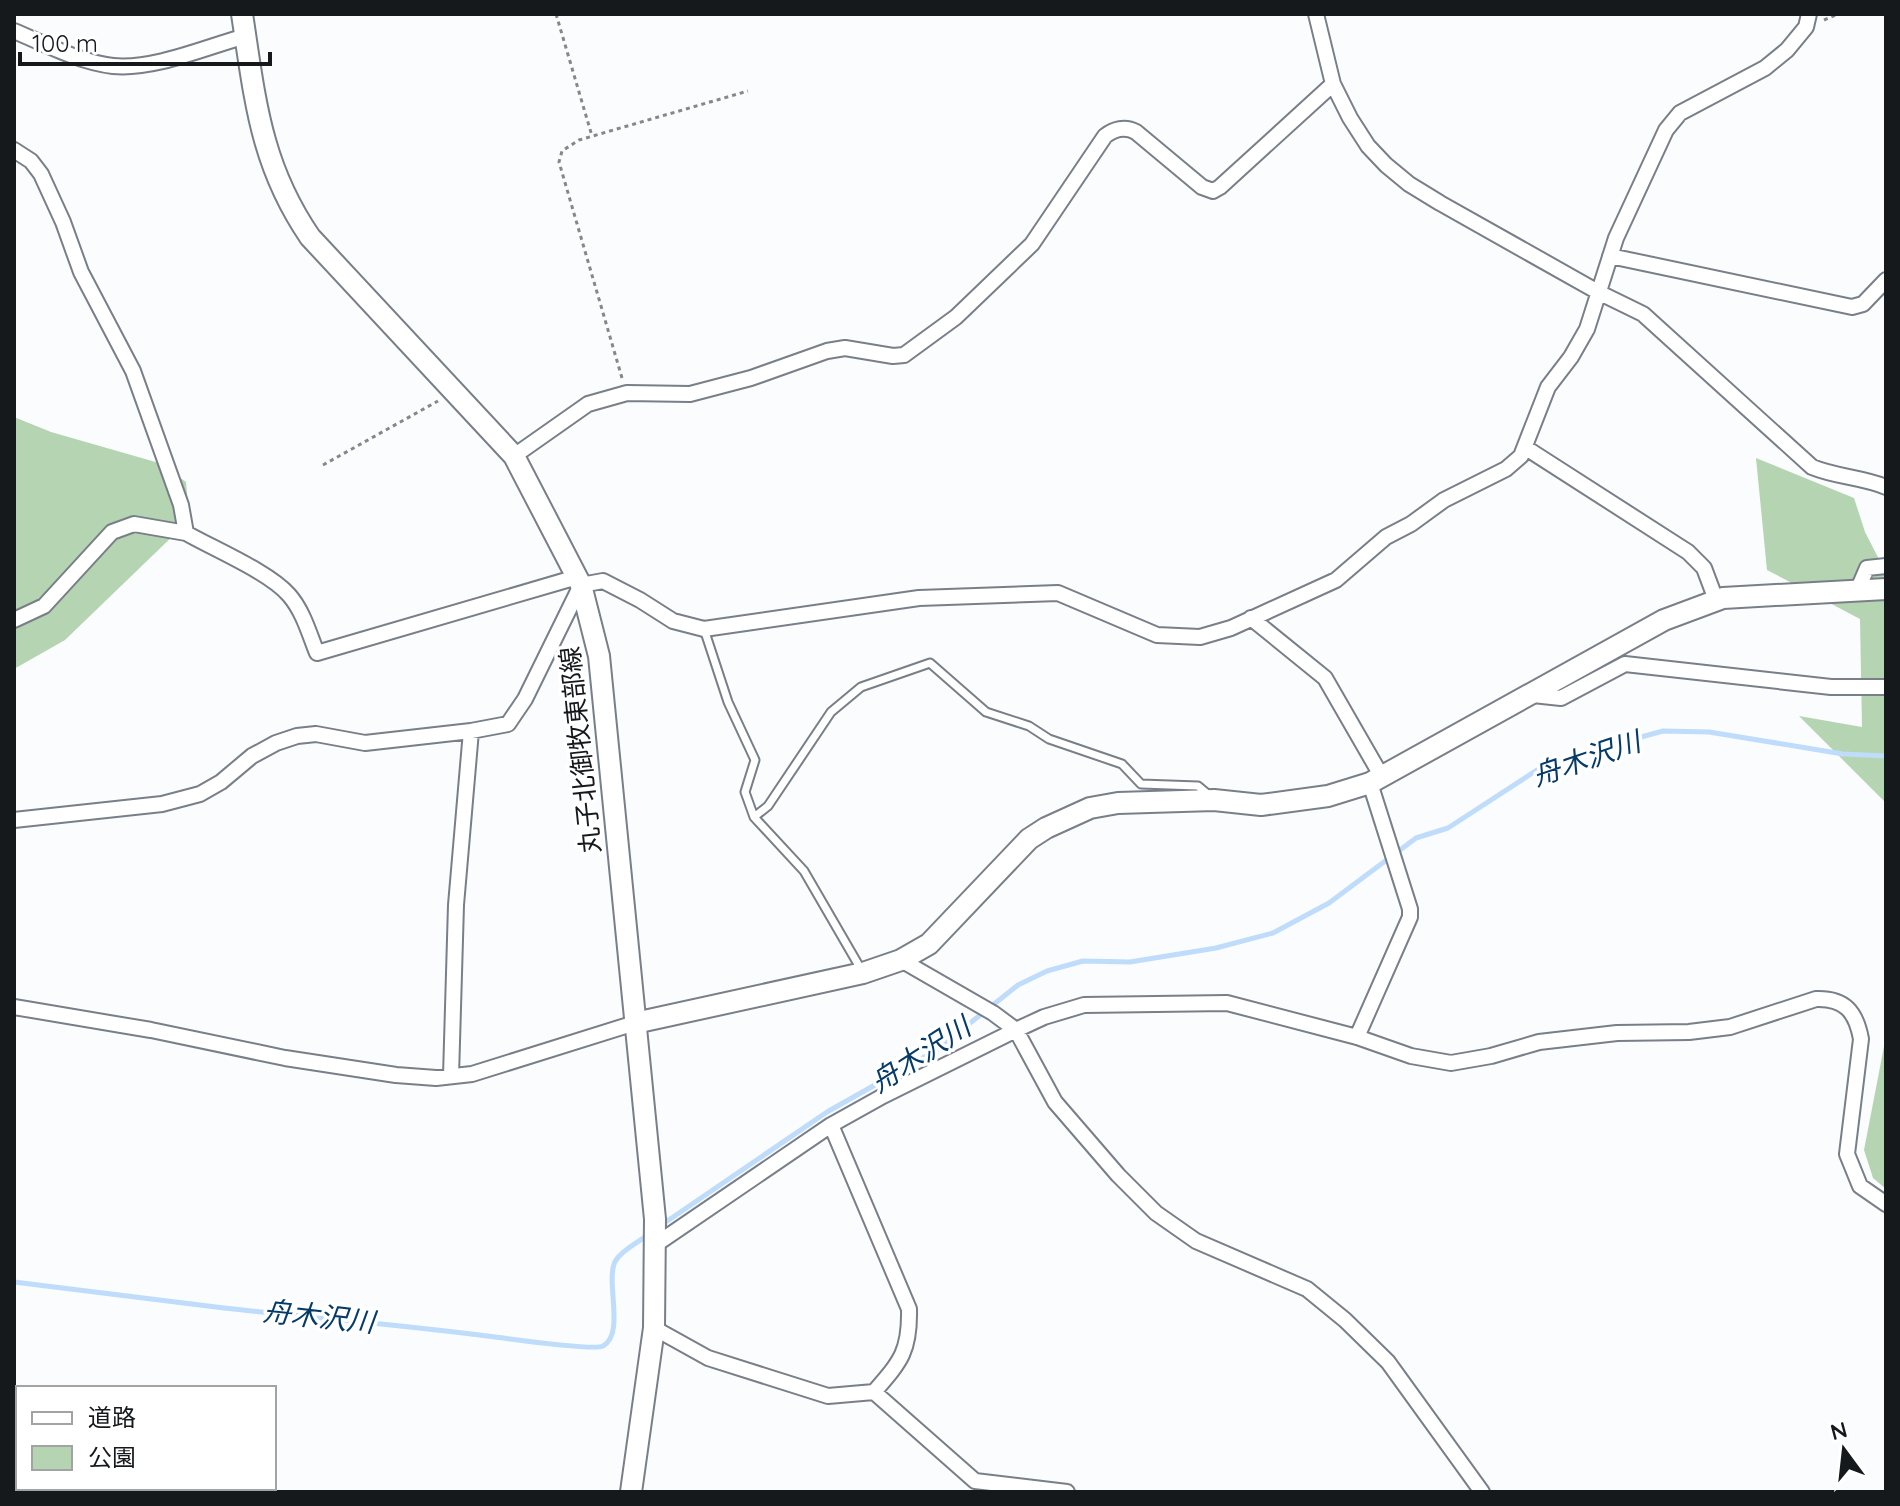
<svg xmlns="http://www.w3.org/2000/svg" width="1900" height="1506" font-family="Quicksand,'Noto Sans JP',sans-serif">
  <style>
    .green { fill: #b5d4b1 }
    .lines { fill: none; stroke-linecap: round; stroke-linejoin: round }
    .stream { stroke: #bfdcfa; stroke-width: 5 }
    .lane-casing { stroke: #797f88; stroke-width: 11 }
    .street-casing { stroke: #797f88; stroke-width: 18 }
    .secondary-casing { stroke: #797f88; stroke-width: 24 }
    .path { stroke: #85888a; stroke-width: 3; stroke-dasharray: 4 4; stroke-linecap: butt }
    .lane { stroke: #fff; stroke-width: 7 }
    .street { stroke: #fff; stroke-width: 14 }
    .secondary { stroke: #fff; stroke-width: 20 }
    .labels { text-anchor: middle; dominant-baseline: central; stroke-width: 7; stroke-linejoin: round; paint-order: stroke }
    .street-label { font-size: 26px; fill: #16191c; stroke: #fff }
    .water-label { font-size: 28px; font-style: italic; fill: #053b68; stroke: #fff }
  </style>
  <rect width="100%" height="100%" fill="#fafcfe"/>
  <path class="green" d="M14,417L51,432L159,463L186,482L188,505L178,531L65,640L14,669Z
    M1756,458L1854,498L1865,532L1886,573V803L1799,716L1862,727L1860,619L1767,570Z
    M1886,1036V1189L1873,1178L1864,1150Z"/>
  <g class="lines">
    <path class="stream" d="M660,1226L827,1112L935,1051L1018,985L1047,971L1083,961L1130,962L1216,948L1273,933L1329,903L1416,838L1448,828L1537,770L1601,748L1663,731L1709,732L1843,754L1886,756
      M14,1282C84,1290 154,1300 224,1308C315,1318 405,1325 495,1337C512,1339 594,1351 603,1346C626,1334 604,1278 616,1260C623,1249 639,1242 649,1234"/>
    <g class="lane-casing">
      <path id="lane" d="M704,629L728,702L755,760L745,792L754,817L804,871L862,971
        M754,817L768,806L831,712L861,687L930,663L986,712L1029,726L1049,739L1122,764L1141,784L1198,786L1210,796"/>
    </g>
    <g class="street-casing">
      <path id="street" d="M1316,14L1333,84L1350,118L1368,146L1386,165L1409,184L1440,203L1598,292L1643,314L1812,467C1836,477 1862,477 1886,487
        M14,31C45,44 79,62 113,66C154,70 206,47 246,36
        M14,150L31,161L41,174L63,222L81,272L133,371L181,505L186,533C214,549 269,572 289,595C303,611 309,633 317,653L577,577
        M1610,256L1852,307L1863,304L1886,280
        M1526,448L1688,552L1704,568L1716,600
        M514,456L588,404L627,393L690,394L751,378L827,351L845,348L893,356L904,355L956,317L1032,244L1105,136C1114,129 1125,126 1136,132L1202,187L1213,191L1220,187L1333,84
        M1858,589L1867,568L1886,566
        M1251,618L1325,678L1382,777
        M14,620L44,606L112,532L134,524L186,533
        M1533,695L1561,698L1625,664L1831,687H1886
        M14,820L162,804L200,794L221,782L252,756L276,743L297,736L316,734L365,743L471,731
        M901,960L993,1013L1016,1030L1055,1102L1118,1175L1156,1213L1196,1241L1307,1289L1345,1320L1388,1362L1482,1492
        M14,1007L151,1030L285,1058L396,1075L436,1078L472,1074L635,1023
        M1357,1037L1410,917V909L1370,783
        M451,1076L456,905L471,731L508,724L525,699L581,585L603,581L640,600L673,621L704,629L919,598L1058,593L1157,635L1200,637L1231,628L1336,580L1386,537L1411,524L1444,500L1506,469L1521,456L1548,387L1571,357L1587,329L1616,238L1666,130L1680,113L1765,68L1787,50L1806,27L1809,14
        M831,1125L909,1309C910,1351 901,1361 874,1392
        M655,1245L831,1125L883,1096L1016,1030L1044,1017L1084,1005L1227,1003L1357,1037L1411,1056L1451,1063L1491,1056L1539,1042L1617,1033L1689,1032L1730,1027L1816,999C1845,998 1856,1012 1861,1039L1847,1154L1860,1186L1886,1204
        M654,1328L708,1358L828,1396L874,1392L975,1481L1067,1492
        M14,1443L18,1445
        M107,1488L112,1492"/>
    </g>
    <g class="secondary-casing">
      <path id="secondary" d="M242,14C255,98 260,164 310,237L514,456L581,585L599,656L655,1219L654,1328L631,1492
        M635,1023L863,973L901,960L929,944L1029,839L1046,828L1090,808L1118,803L1214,800L1261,805L1328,796L1370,783L1664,620L1723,598L1886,589"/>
    </g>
    <path class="path" d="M556,14L592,136
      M1824,20L1838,14
      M622,378L559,162L562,151L579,140L748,91
      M323,465L438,401"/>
    <use href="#lane" class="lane"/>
    <use href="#street" class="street"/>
    <use href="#secondary" class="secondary"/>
  </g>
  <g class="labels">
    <g class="street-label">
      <text transform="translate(580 750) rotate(-96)">丸子北御牧東部線</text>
    </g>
    <g class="water-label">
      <text transform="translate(1586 758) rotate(-19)">舟木沢川</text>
      <text transform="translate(920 1054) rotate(-33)">舟木沢川</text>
      <text transform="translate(319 1316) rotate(6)">舟木沢川</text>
    </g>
  </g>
  <rect width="1900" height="1506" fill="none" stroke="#16191c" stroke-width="32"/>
  <rect x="16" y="1386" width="260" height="104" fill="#ffffff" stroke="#a2a3a4" stroke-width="2"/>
  <rect x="32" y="1412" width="40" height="12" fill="#ffffff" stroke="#a2a3a4" stroke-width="2"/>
  <text x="88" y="1426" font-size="24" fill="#16191c">道路</text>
  <rect x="32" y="1446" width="40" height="24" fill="#b5d4b1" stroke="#a2a3a4" stroke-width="2"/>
  <text x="88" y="1466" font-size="24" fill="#16191c">公園</text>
  <g transform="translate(1844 1450) rotate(345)" stroke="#ffffff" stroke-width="6" paint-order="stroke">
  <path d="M0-6L14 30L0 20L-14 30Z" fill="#16191c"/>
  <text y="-12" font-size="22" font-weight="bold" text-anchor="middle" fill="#16191c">N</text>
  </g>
  <path d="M20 52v12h250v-12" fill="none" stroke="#16191c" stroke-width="4"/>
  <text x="32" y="52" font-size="24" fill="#16191c" stroke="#ffffff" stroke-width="6" paint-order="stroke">100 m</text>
</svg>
